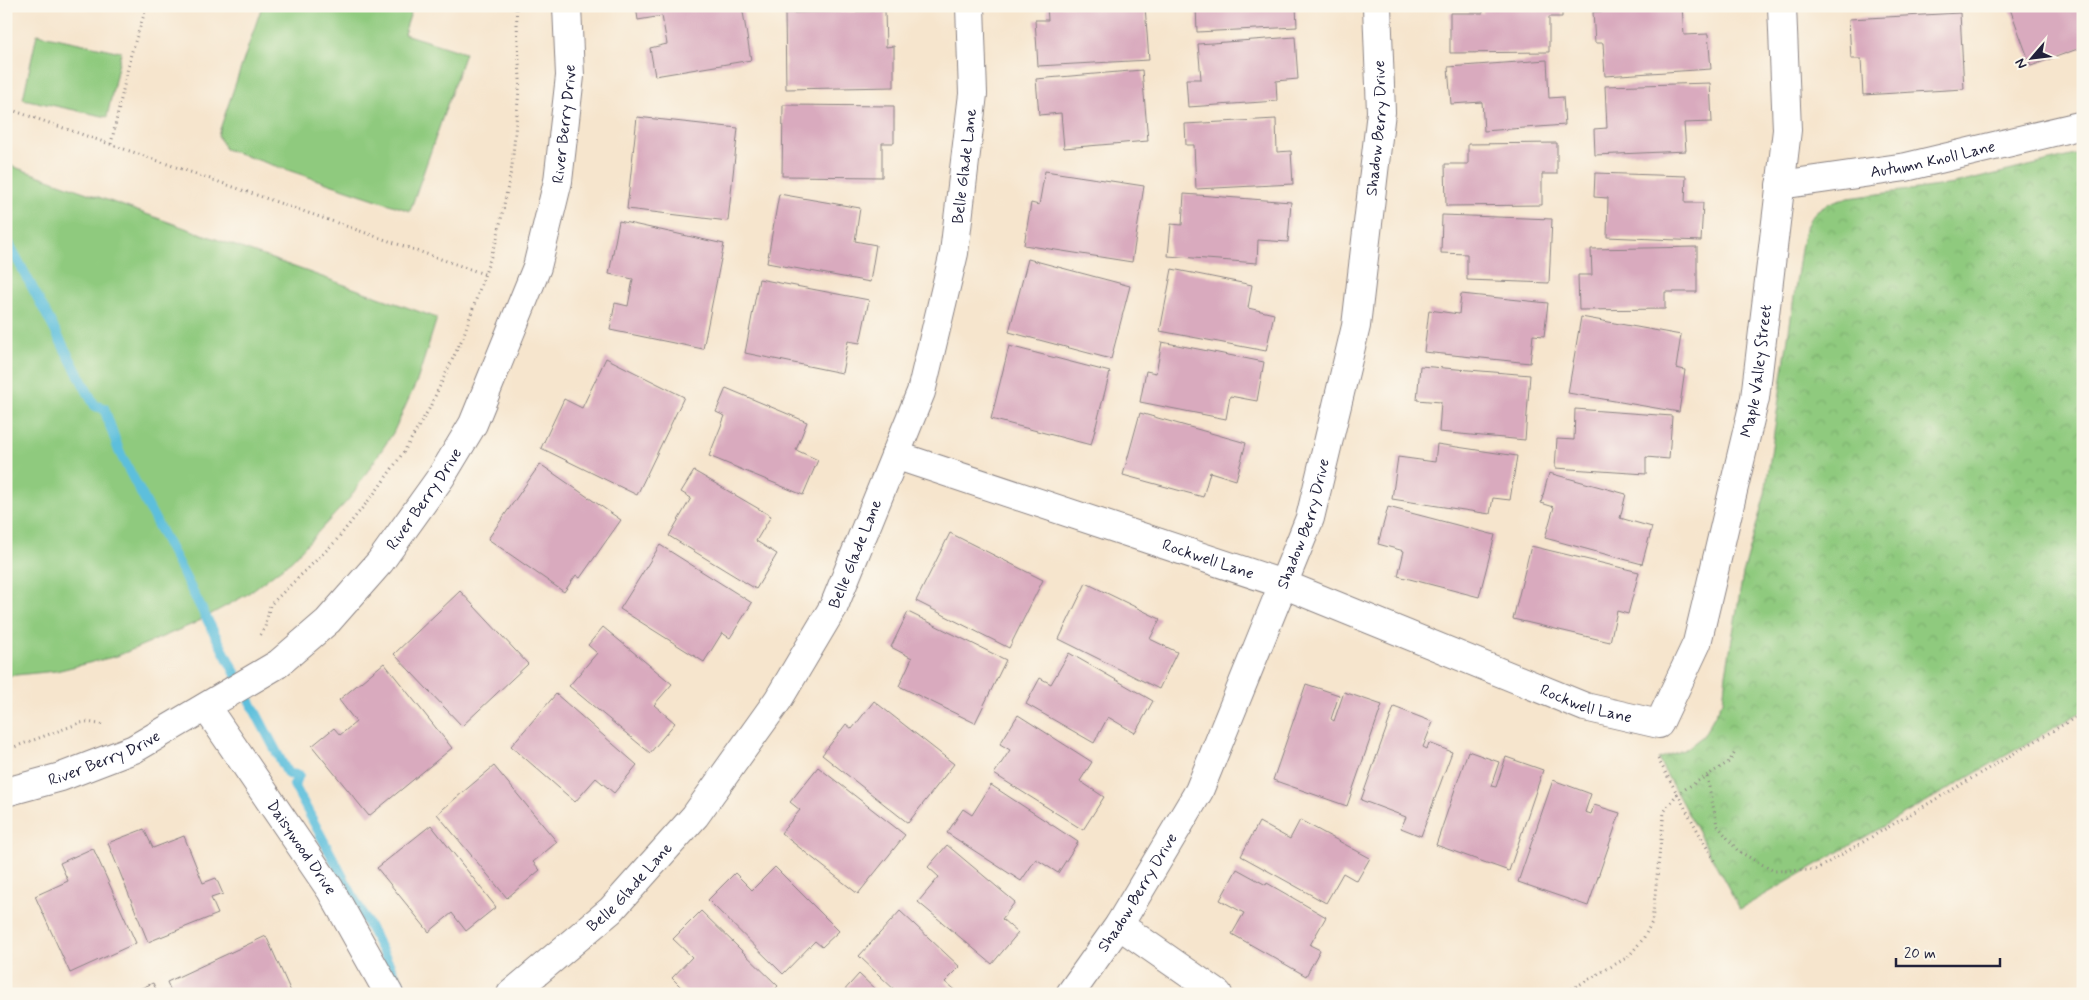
<svg xmlns="http://www.w3.org/2000/svg" width="2089" height="1000" font-family="Mynerve,sans-serif">
  <style>
    .park { fill: url(#park-crowns); stroke: #58765c }
    .garden { fill: #8fca7e; stroke: #58765c }
    .lines { fill: none; stroke-linecap: round; stroke-linejoin: round }
    .stream { stroke: #5dbfdc; stroke-width: 10 }
    .building { fill: #d9aabe }
    .minor-casing { stroke: #8c8484; stroke-width: 30 }
    .path { stroke: #8c8484; stroke-width: 3; stroke-dasharray: 1 4; stroke-linecap: butt }
    .minor { stroke: #fff; stroke-width: 28 }
    .labels { text-anchor: middle; dominant-baseline: central; stroke-width: 4.5; stroke-linejoin: round; paint-order: stroke }
    .street-label { font-size: 16px; fill: #22223b; stroke: #fbf7ec }
  </style>
  <defs>
    <pattern id="park-crowns" width="20" height="18" patternUnits="userSpaceOnUse" patternTransform="scale(1.25)"><rect width="20" height="18" fill="#8fca7e"/><path d="M2 6a3 3 0 1 1 6 0M12 15a3 3 0 1 1 6 0" fill="none" stroke="#7bad6e"/></pattern>
  </defs>
  <rect width="100%" height="100%" fill="#fbf7ec"/>
  <filter id="ink" filterUnits="userSpaceOnUse"><feTurbulence type="fractalNoise" baseFrequency=".02" numOctaves="2"/><feDisplacementMap in="SourceGraphic" scale="10" xChannelSelector="R" yChannelSelector="G"/><feConvolveMatrix kernelMatrix="1 2 1 2 8 2 1 2 1" color-interpolation-filters="sRGB"/></filter>
  <filter id="wash" filterUnits="userSpaceOnUse"><feTurbulence type="fractalNoise" baseFrequency=".0096" numOctaves="4" result="noise"/><feDisplacementMap in="SourceGraphic" scale="20" xChannelSelector="R" yChannelSelector="G"/><feGaussianBlur stdDeviation="1.12" result="paint"/><feColorMatrix in="noise" values="0 0 0 0 0 0 0 0 0 0 0 0 0 0 0 0 0 1.4 0 .05"/><feComposite in="paint" operator="in"/></filter>
  <g filter="url(#wash)">
    <rect width="100%" height="100%" fill="#f6e5cd"/>
    <path class="park" d="M2083,153V711L1740,909L1658,759L1686,749L1703,736L1723,701L1726,674L1743,574L1765,494L1801,249C1806,220 1811,208 1841,199L1954,184Z"/>
    <path class="garden" d="M262,6H413L404,34L465,53L410,211L225,149L218,135Z
      M37,34L121,52L107,117L23,99Z
      M6,164L437,318L417,381L393,433L349,499L292,560L246,595L193,624L117,656L56,671L6,676Z"/>
    <g class="lines">
      <path class="stream" d="M6,238L95,406L104,408L119,451L288,774L299,775L294,785L405,994"/>
    </g>
    <g id="blocks">
      <path class="building" d="M636,6H742L751,60L655,76L650,48L667,44L662,16L638,20Z
        M1047,6H1145L1149,60L1038,66L1035,20H1048Z
        M1196,6H1296L1297,27L1197,32Z
        M1483,6H1562V17H1549V52L1450,53V13H1483Z
        M1682,6L1684,35L1708,34L1711,69L1605,76L1603,43H1595L1593,12Z
        M2009,6H2083V47L2031,66Z
        M885,11L886,47L894,46V87L786,89L785,13Z
        M1960,13L1964,89L1863,95L1861,59H1851L1849,19Z
        M1295,37L1298,79L1276,81L1277,101L1188,107L1186,79H1201L1198,44Z
        M1547,60L1549,98L1563,97L1565,125L1484,131L1482,102L1451,104L1448,67Z
        M1142,70L1148,141L1064,148L1061,113L1039,115L1036,79Z
        M1710,83L1712,122L1684,123L1686,151L1595,155L1594,129L1607,128L1605,86Z
        M783,105L894,106V143H882V177L782,176Z
        M637,117L738,128L728,221L627,209Z
        M1276,119L1277,152L1291,151L1293,184L1196,189L1194,145H1186L1185,124Z
        M1557,143V174H1542V205L1446,206L1445,164H1468V144Z
        M1045,171L1144,186L1132,262L1024,245L1031,203L1039,205Z
        M1595,173L1686,176L1685,203H1703L1701,241L1607,237L1608,198L1594,197Z
        M779,194L860,208L855,241L876,245L870,282L767,263Z
        M1184,194L1291,202L1288,242L1258,240L1257,263L1168,256L1171,224L1182,225Z
        M1442,215L1552,219L1549,283L1467,280V254L1441,253Z
        M619,221L724,244L703,349L610,330L615,303L628,306L633,279L609,274Z
        M1697,247V292H1665V309L1579,310L1578,275H1592L1591,249Z
        M1028,259L1130,286L1111,359L1009,332Z
        M1172,269L1252,285L1248,308L1274,314L1266,351L1160,331Z
        M759,279L869,300L860,343L848,341L842,373L745,353Z
        M1461,294L1548,303L1544,336L1533,335L1530,363L1424,352L1429,310L1459,314Z
        M1581,317L1681,335L1676,368L1685,370L1679,412L1568,393Z
        M1162,342L1264,362L1257,401L1230,396L1226,419L1140,402L1146,371L1156,373Z
        M1009,346L1110,372L1091,445L991,419Z
        M606,358L684,397L637,495L541,448L564,399L582,408Z
        M1420,366L1530,375L1525,440L1439,432L1441,402L1417,400Z
        M726,388L807,422L796,450L818,460L803,495L709,456L725,416L716,412Z
        M1575,409L1672,416L1669,459L1646,457V474L1555,468L1557,439L1574,440Z
        M1140,413L1246,443L1236,480L1210,472L1203,497L1123,475Z
        M1437,444L1517,456L1510,500L1493,498L1490,514L1392,499L1398,457L1435,462Z
        M540,464L621,520L580,578L576,575L564,592L488,539Z
        M694,471L771,516L756,541L777,554L756,589L669,536L691,498L681,492Z
        M1549,473L1626,494L1620,518L1652,527L1642,564L1545,538L1554,507L1541,503Z
        M1388,507L1495,535L1479,597L1398,576L1404,551L1378,544Z
        M950,533L1043,580L1009,648L916,601Z
        M660,545L752,603L730,638L722,633L704,662L620,609Z
        M1531,546L1639,572L1628,614L1617,611L1610,642L1513,619Z
        M1086,583L1160,619L1150,639L1177,652L1159,689L1059,639Z
        M460,591L528,664L462,726L394,654Z
        M908,612L1006,660L975,723L899,686L912,658L891,647Z
        M603,627L672,684L654,705L675,723L650,753L569,686L597,653L588,645Z
        M1069,653L1153,701L1135,733L1108,717L1094,743L1026,704L1040,678L1051,684Z
        M384,663L452,748L369,816L312,746L334,728L340,735L356,722L339,700Z
        M1306,684L1339,695L1331,719L1334,721L1344,692L1382,705L1347,806L1273,780Z
        M556,694L637,765L614,793L596,778L575,802L511,746Z
        M874,701L954,764L908,823L822,755L846,724L852,729Z
        M1394,707L1433,722L1423,747L1427,749L1429,743L1452,752L1421,836L1401,828L1406,817L1361,800Z
        M1018,715L1092,762L1080,781L1104,797L1083,830L994,774L1010,750L1000,744Z
        M1468,751L1499,762L1491,786L1496,787L1506,757L1543,770L1509,871L1436,845Z
        M494,766L557,842L533,862L540,870L507,898L437,814Z
        M818,767L905,835L858,894L781,833L800,810L790,802Z
        M1553,780L1591,794L1585,812L1591,814L1594,805L1620,813L1588,906L1518,882Z
        M991,785L1078,842L1058,873L1036,859L1021,881L947,833L963,809L972,815Z
        M1300,820L1370,858L1357,881L1343,873L1326,903L1241,856L1259,822L1290,839Z
        M431,825L496,907L466,931L452,913L429,932L377,868Z
        M144,829L153,848L184,836L203,883L216,878L223,894L211,898L218,914L148,942L108,843Z
        M947,845L1015,902L1002,919L1018,933L992,964L918,902L939,877L928,867Z
        M93,848L136,943L70,973L35,896L68,881L60,863Z
        M775,867L839,931L822,947L815,941L783,974L708,900L735,873L752,890Z
        M1237,869L1266,885L1267,883L1326,917L1310,945L1320,950L1306,976L1232,934L1244,913L1220,900Z
        M701,911L778,986L771,994H688L672,978L692,957L673,939Z
        M900,911L960,967L945,982L959,994H899L859,956Z
        M266,936L292,994H172L167,982Z
        M859,974L880,994H841Z
        M153,983L158,994H128Z"/>
    </g>
  </g>
  <g filter="url(#ink)">
    <use href="#blocks" fill-opacity="0" stroke="#8c8484" stroke-width="1"/>
    <g class="lines">
      <g class="minor-casing">
        <g id="minor">
          <path id="s1" d="M1780,185L1906,167L2083,125"/>
          <path id="s2" d="M895,455L1283,584L1585,707L1659,724L1697,643L1755,398L1787,130L1782,6"/>
          <path id="s3" d="M206,707L330,889L389,994"/>
          <path id="s4" d="M6,792L61,777L134,749L278,664L328,621L380,562L441,477L473,424L537,267L558,181L570,76L567,6"/>
          <path d="M1119,925L1218,994"/>
          <path id="s5" d="M511,994L611,910L695,816L778,700L834,606L921,392L954,253L973,94L970,6"/>
          <path id="s6" d="M1070,994L1119,925L1199,791L1310,518L1356,326L1381,112L1377,6"/>
        </g>
      </g>
      <path class="path" d="M6,108L484,274
        M111,144L131,54L147,6
        M260,635L265,627L270,605L334,543L377,490L403,453L429,409L463,337L497,239L512,166L520,79L516,6
        M6,750L80,723L87,722L105,725
        M1658,759L1716,864
        M1707,777L1717,825L1738,851L1774,871L1815,870L2083,713
        M1563,994L1628,957L1643,939L1652,922L1664,812L1677,794L1729,762L1736,751"/>
      <use href="#minor" class="minor"/>
    </g>
  </g>
  <g class="labels">
    <g class="street-label">
      <text stroke="none"><textPath href="#s4" startOffset="929">River Berry Drive</textPath></text>
      <text stroke="none"><textPath href="#s6" startOffset="932">Shadow Berry Drive</textPath></text>
      <text stroke="none"><textPath href="#s1" startOffset="155">Autumn Knoll Lane</textPath></text>
      <text stroke="none"><textPath href="#s5" startOffset="970">Belle Glade Lane</textPath></text>
      <text stroke="none"><textPath href="#s2" startOffset="1179">Maple Valley Street</textPath></text>
      <text stroke="none"><textPath href="#s4" startOffset="524">River Berry Drive</textPath></text>
      <text stroke="none"><textPath href="#s6" startOffset="528">Shadow Berry Drive</textPath></text>
      <text stroke="none"><textPath href="#s5" startOffset="565">Belle Glade Lane</textPath></text>
      <text stroke="none"><textPath href="#s2" startOffset="330">Rockwell Lane</textPath></text>
      <text stroke="none"><textPath href="#s2" startOffset="735">Rockwell Lane</textPath></text>
      <text stroke="none"><textPath href="#s4" startOffset="104">River Berry Drive</textPath></text>
      <text stroke="none"><textPath href="#s3" startOffset="170">Daisywood Drive</textPath></text>
      <text stroke="none"><textPath href="#s5" startOffset="160">Belle Glade Lane</textPath></text>
      <text stroke="none"><textPath href="#s6" startOffset="122">Shadow Berry Drive</textPath></text>
    </g>
  </g>
  <rect width="2089" height="1000" fill="none" stroke="#fbf7ec" stroke-width="25"/>
  <g transform="translate(2032 58) rotate(242)" stroke="#fbf7ec" stroke-width="4" paint-order="stroke">
  <path d="M0-4L9 19L0 12L-9 19Z" fill="#22223b"/>
  <text y="-8" font-size="14" font-weight="bold" text-anchor="middle" fill="#22223b">N</text>
  </g>
  <path d="M1896 958v8h104v-8" fill="none" stroke="#22223b" stroke-width="2.5"/>
  <text x="1904" y="958" font-size="15" fill="#22223b" stroke="#fbf7ec" stroke-width="4" paint-order="stroke">20 m</text>
</svg>
